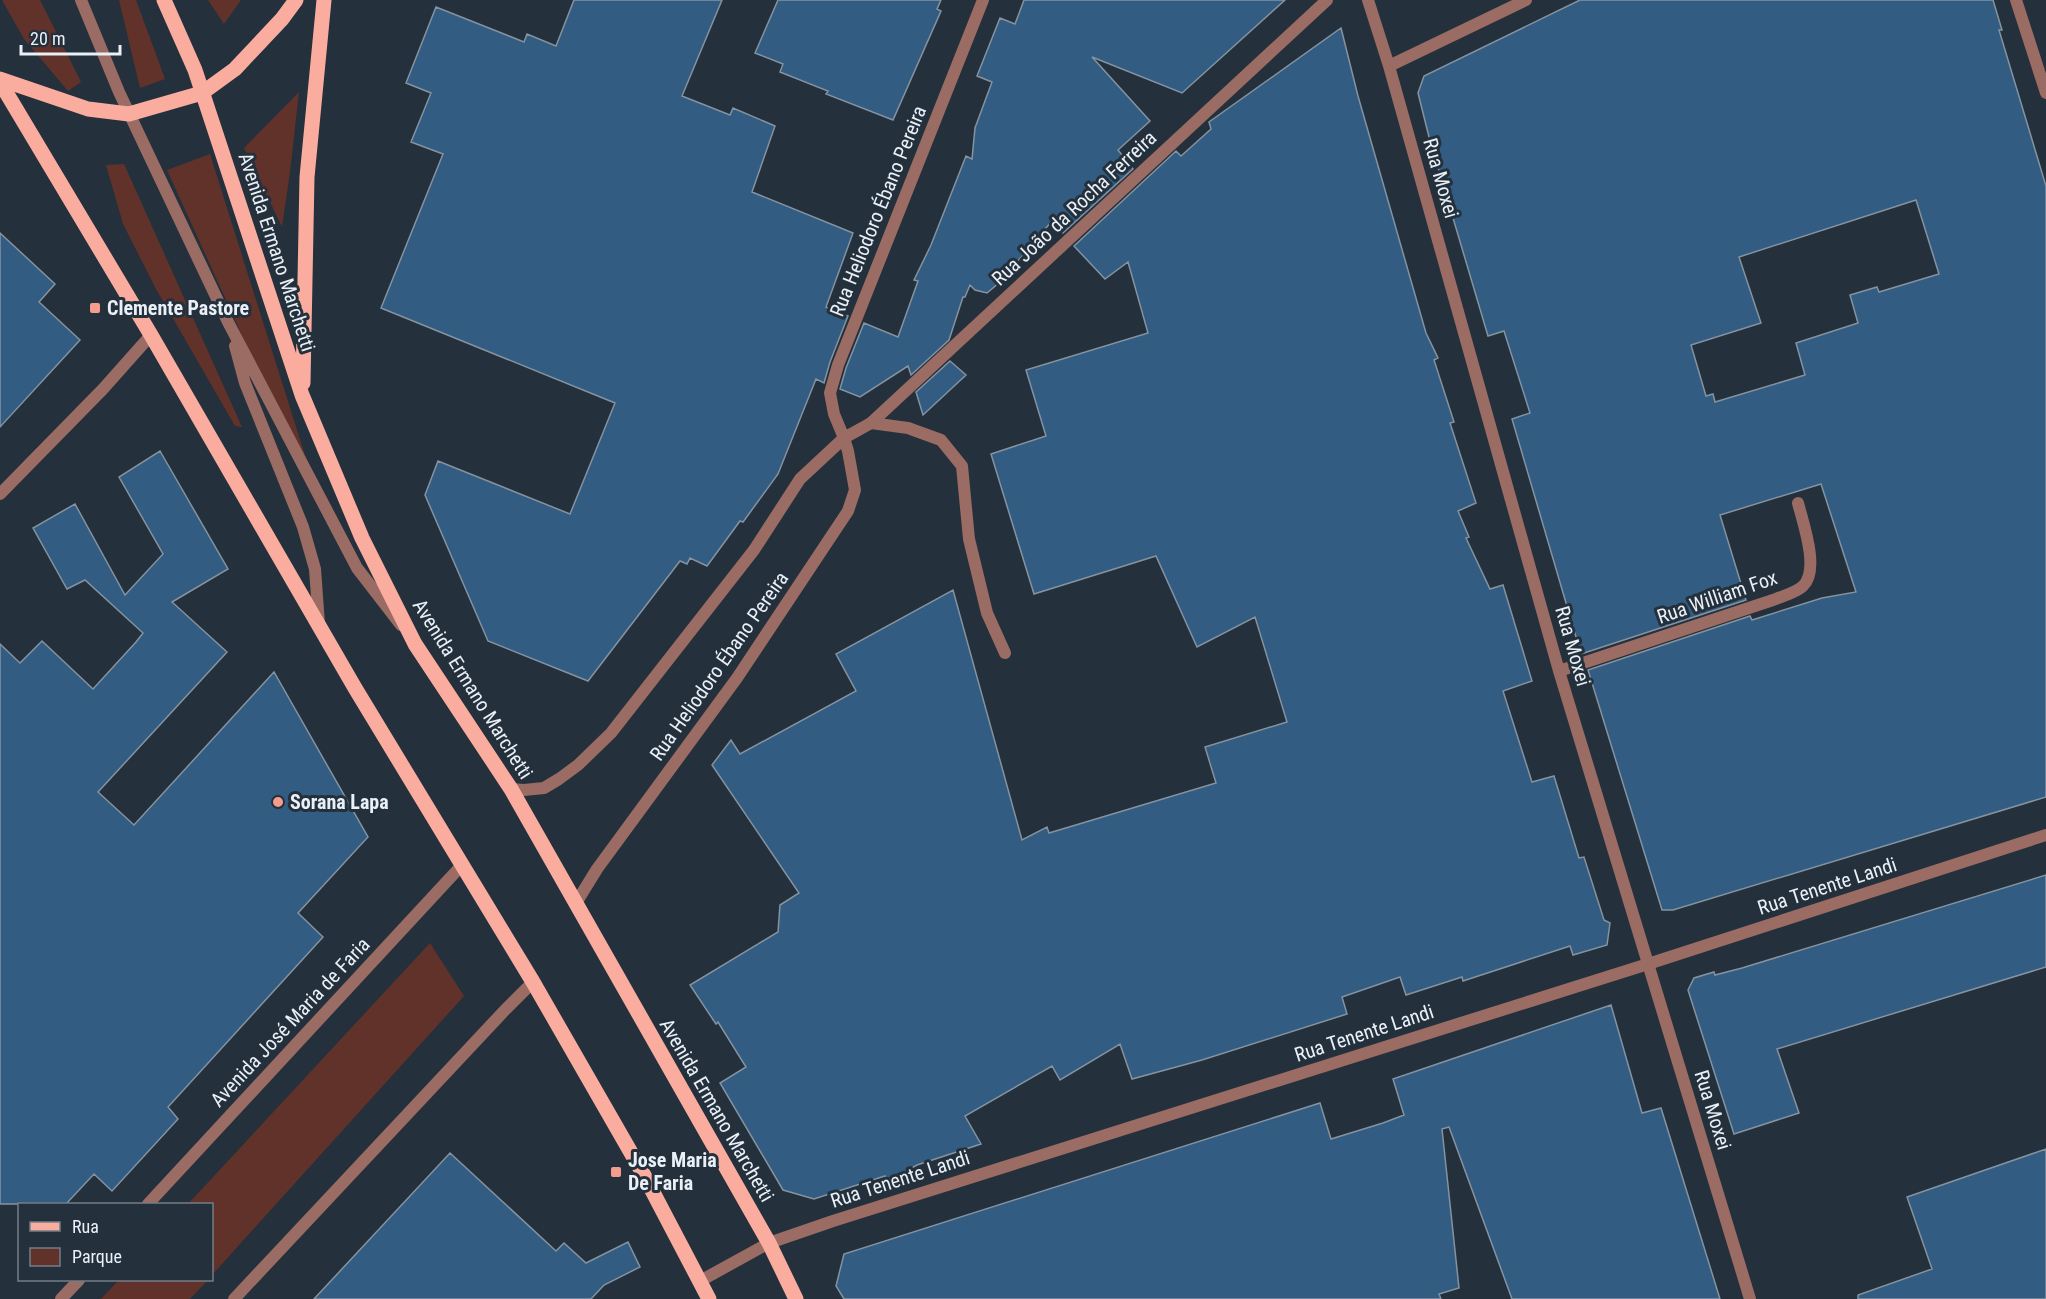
<svg xmlns="http://www.w3.org/2000/svg" width="2046" height="1299" font-family="'Roboto Condensed',sans-serif">
  <style>
    .green { fill: #61322a }
    .building { fill: #325c81; stroke: #8593a1; stroke-width: 1.5; fill-rule: evenodd }
    .lines { fill: none; stroke-linecap: round; stroke-linejoin: round }
    .service { stroke: #9a6c63; stroke-width: 12 }
    .minor { stroke: #9a6c63; stroke-width: 12 }
    .tertiary { stroke: #9a6c63; stroke-width: 12 }
    .primary { stroke: #faad9f; stroke-width: 15 }
    .poi-dot { fill: #f59d8d; stroke: #24303b; stroke-width: 2 }
    .labels { text-anchor: middle; dominant-baseline: central; stroke-width: 6; stroke-linejoin: round; paint-order: stroke }
    .street-label { font-size: 20px; fill: #e9f0f8; stroke: #24303b }
    .poi-label { font-size: 20px; font-weight: bold; fill: #e9f0f8; stroke: #24303b; text-anchor: start }
  </style>
  <rect width="100%" height="100%" fill="#24303b"/>
  <path class="green" d="M2,0H40L81,82L68,91L24,39Z
    M119,0H136L165,79L140,88Z
    M208,0H241L224,24Z
    M299,92L290,172L282,227L244,148Z
    M210,154L309,468L276,410L167,170Z
    M124,164L242,427L235,426L156,289L123,224L106,165Z
    M430,943L464,996L212,1275V1204H188Z
    M119,1280H208L190,1299H101Z"/>
  <path class="building" d="M574,0H722L682,96L730,115L733,108L775,126L752,192L853,233L826,307L848,316L830,362L824,383L816,379L778,474L743,522L740,521L707,566L690,558L687,564L680,561L588,681L488,641L425,495L438,461L570,514L615,403L381,308L443,154L411,142L431,93L406,83L436,7L524,42L527,34L556,46Z
    M778,0H941L937,9L941,11L893,120L826,94L828,91L780,72L783,64L755,53Z
    M1024,0H1285L1182,93L1092,57L1150,121L1118,150L1133,169L1063,233L1052,221L1000,282L987,293L975,290L970,285L965,297H963L949,340L911,375L908,366L860,397L840,389L846,368L864,323L898,337L918,281L914,280L931,245L966,156L972,159L975,128L992,82L977,76L1000,18L1015,24Z
    M1580,0H1993L2002,30H1999L2046,186V797L1673,910H1662L1588,670L1750,616L1752,620L1822,598L1856,592L1821,484L1720,515L1746,600L1581,654L1512,419L1530,413L1504,331L1488,336L1429,137L1418,93L1424,76ZM1916,200L1939,274L1879,292L1877,287L1850,295L1858,323L1796,343L1805,375L1715,402L1713,394L1706,396L1691,345L1761,323L1739,257Z
    M1341,28L1358,96L1426,333L1438,358L1434,360L1454,422L1450,423L1476,503L1458,511L1469,537L1466,538L1490,589L1503,585L1532,681L1503,691L1532,782L1554,776L1579,858L1584,857L1604,920L1610,923L1607,945L1573,955L1570,946L1463,981L1462,977L1406,995L1400,977L1342,997L1347,1014L1202,1060L1132,1079L1120,1044L1060,1080L1052,1066L965,1116L981,1144L917,1165L888,1182L885,1176L814,1199L783,1190L720,1083L746,1067L718,1022L716,1024L690,985L778,932L780,905L799,893L712,765L731,740L740,754L856,691L836,654L953,590L1022,840L1047,827L1049,833L1216,783L1205,747L1287,722L1255,617L1197,647L1156,556L1034,594L991,454L1046,436L1026,370L1148,333L1128,262L1105,279L1074,246L1176,151L1181,156L1211,129L1209,122Z
    M0,233L55,284L39,302L80,340L0,427Z
    M950,361L966,375L923,415L916,392Z
    M160,451L228,569L172,602L227,652L98,792L134,825L274,672L368,837L298,913L323,937L168,1107L178,1119L112,1191L94,1174L66,1204H0V644L20,663L42,641L93,689L136,642L143,633L85,580L67,589L33,528L75,504L125,595L163,554L119,477Z
    M2046,875V967L1777,1049L1799,1113L1734,1134L1688,990L1694,978L1714,972L1715,975L1742,968Z
    M1611,1005L1642,1113L1661,1108L1720,1299H1512L1449,1127L1442,1129L1459,1288L1439,1294L1441,1299H844L836,1286L844,1254L1320,1103L1331,1139L1383,1123L1404,1115L1393,1079Z
    M2046,1149V1299H1858V1295L1932,1269L1907,1197Z
    M450,1153L556,1251L564,1243L586,1263L628,1242L640,1267L604,1285L591,1299H314Z"/>
  <g class="lines">
    <path class="service" d="M81,0L119,92L228,322L357,568L401,625
      M235,346L245,383L303,527L315,569L319,624
      M871,423L908,428L941,440L962,466L969,539L987,613L1005,653"/>
    <path class="minor" d="M1368,0L1389,66L1559,671L1750,1299
      M1389,66L1526,0
      M0,494L103,389L151,335
      M1559,671L1773,600C1782,596 1796,593 1803,586C1820,570 1803,523 1798,503
      M511,789L524,790L544,788L559,779L578,765L611,733L754,550L800,479L844,438L848,451L855,490L848,511L737,678L597,869L576,903
      M700,1281L769,1243L833,1221L1648,964L2046,835"/>
    <path class="tertiary" d="M983,0L838,365L830,393L834,414L844,438L871,423L1327,0
      M2016,0L2046,93
      M148,1204L462,865
      M61,1299L79,1280
      M234,1299L505,1010L533,982"/>
    <path class="primary" d="M164,0L195,70L302,395L362,538L415,644L511,789L769,1243L796,1299
      M0,79L88,109L129,114L202,93L235,69L282,19L296,0
      M0,82L151,335L355,688L533,982L645,1177L709,1299
      M303,383L307,177L324,0"/>
  </g>
  <g class="poi-dot">
    <rect x="89" y="302" width="12" height="12" rx="3"/>
    <circle cx="278" cy="802" r="6"/>
    <rect x="610" y="1166" width="12" height="12" rx="3"/>
  </g>
  <g class="labels">
    <g class="street-label">
      <text transform="translate(1441 178) rotate(74)">Rua Moxei</text>
      <text transform="translate(1074 208) rotate(-43)">Rua João da Rocha Ferreira</text>
      <text transform="translate(878 211) rotate(-68)">Rua Heliodoro Ébano Pereira</text>
      <text transform="translate(277 252) rotate(72)">Avenida Ermano Marchetti</text>
      <text transform="translate(1717 597) rotate(-19)">Rua William Fox</text>
      <text transform="translate(1573 646) rotate(74)">Rua Moxei</text>
      <text transform="translate(719 666) rotate(-55)">Rua Heliodoro Ébano Pereira</text>
      <text transform="translate(473 689) rotate(58)">Avenida Ermano Marchetti</text>
      <text transform="translate(1827 886) rotate(-18)">Rua Tenente Landi</text>
      <text transform="translate(290 1022) rotate(-47)">Avenida José Maria de Faria</text>
      <text transform="translate(1364 1033) rotate(-18)">Rua Tenente Landi</text>
      <text transform="translate(717 1110) rotate(60)">Avenida Ermano Marchetti</text>
      <text transform="translate(1713 1110) rotate(73)">Rua Moxei</text>
      <text transform="translate(900 1179) rotate(-18)">Rua Tenente Landi</text>
    </g>
    <g class="poi-label">
      <text x="107" y="308">Clemente Pastore</text>
      <text x="290" y="802">Sorana Lapa</text>
      <text x="628" y="1160">Jose Maria<tspan x="628" dy="23">De Faria</tspan></text>
    </g>
  </g>
  <rect x="18" y="1203" width="195" height="78" fill="#24303b" stroke="#737d87" stroke-width="1.5"/>
  <rect x="30" y="1222" width="30" height="9" fill="#faad9f" stroke="#737d87" stroke-width="1.5"/>
  <text x="72" y="1233" font-size="18" fill="#e9f0f8">Rua</text>
  <rect x="30" y="1248" width="30" height="18" fill="#61322a" stroke="#737d87" stroke-width="1.5"/>
  <text x="72" y="1263" font-size="18" fill="#e9f0f8">Parque</text>
  <path d="M21 45v9h99v-9" fill="none" stroke="#e9f0f8" stroke-width="3"/>
  <text x="30" y="45" font-size="18" fill="#e9f0f8" stroke="#24303b" stroke-width="4.5" paint-order="stroke">20 m</text>
</svg>
